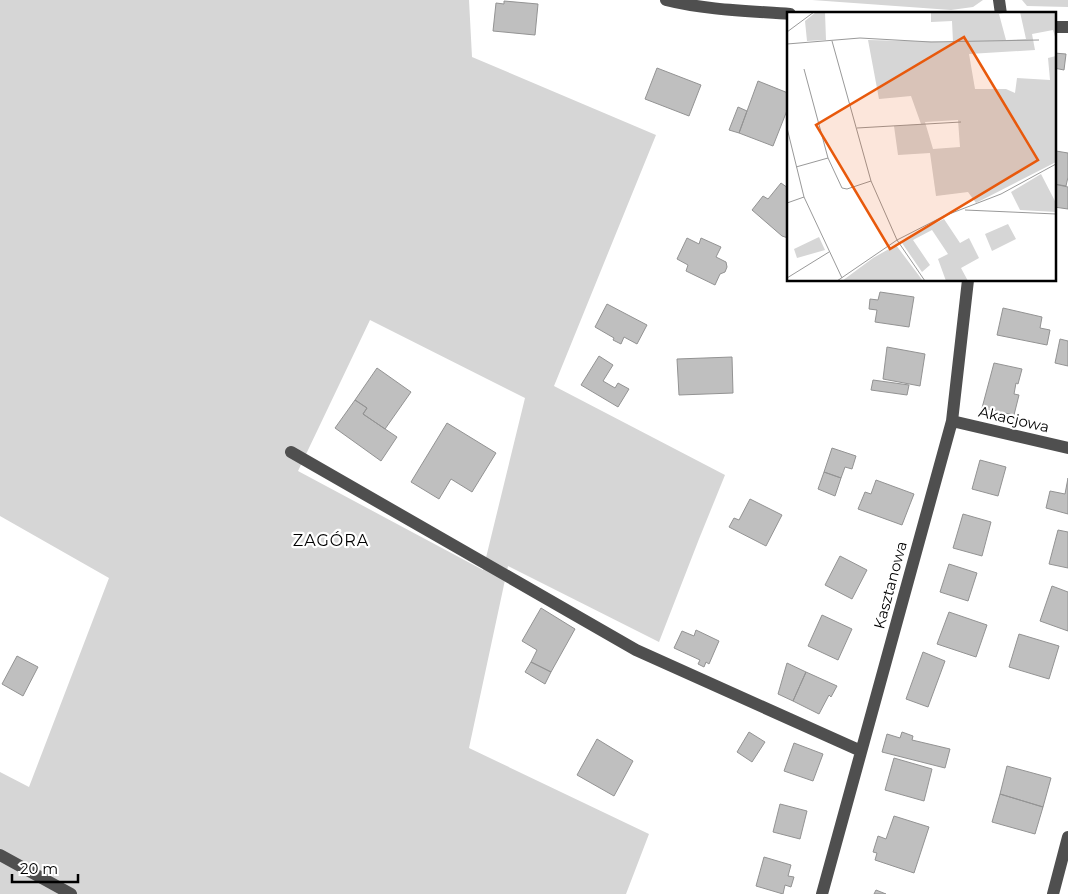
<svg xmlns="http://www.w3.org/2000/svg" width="1068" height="894" font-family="Montserrat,sans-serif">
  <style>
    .green { fill: #d6d6d6; fill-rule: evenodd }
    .building { fill: #bfbfbf; stroke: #939393 }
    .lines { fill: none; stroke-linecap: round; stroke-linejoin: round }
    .minor { stroke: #4f4f4f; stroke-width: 12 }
    .labels { text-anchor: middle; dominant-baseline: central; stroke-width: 4.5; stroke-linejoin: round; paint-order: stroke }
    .street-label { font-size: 15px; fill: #000; stroke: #fff }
    .neighbourhood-label { font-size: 16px; letter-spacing: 1px; fill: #000; stroke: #fff }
    .inset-road { fill: none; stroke: #999; stroke-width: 1 }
    .view { fill: #e8590c; fill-opacity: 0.15; stroke: #e8590c; stroke-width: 2.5 }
    .inset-edge { fill: none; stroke: #000; stroke-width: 2.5 }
  </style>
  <rect width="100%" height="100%" fill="#fff"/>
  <path class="green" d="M0,0H469L472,57L656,135L554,386L725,475L699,539L659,642L508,566L469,748L649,834L626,894H0V772L29,787L109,578L0,516ZM370,320L525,398L483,570L298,471Z
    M812,0H983L973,7L951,10Z
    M1022,0H1068V7L1027,6Z"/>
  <path class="building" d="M504,1L538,4L535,35L493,31L496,3L504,4Z
    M1054,53L1066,54L1064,70L1054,68Z
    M657,68L701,85L689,116L645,99Z
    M758,81L788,93V108L773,146L739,133Z
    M738,107L747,111L739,133L729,130Z
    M1056,151L1068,153V177L1066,186L1054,184V152L1056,153Z
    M781,183L788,188V206L786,207L788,209V238L782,236L752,210L763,196L768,199Z
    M1054,184L1068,187V209L1054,207Z
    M687,238L699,244L701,238L721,247L716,257L726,262L727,267L725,272L720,274L715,285L686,271L688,265L677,259Z
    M880,292L914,297L909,327L875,322L877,310L869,309L870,299L878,300Z
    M607,304L647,325L637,344L624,337L621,344L613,340L614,338L595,327Z
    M1003,308L1042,317L1040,328L1050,330L1047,345L997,335Z
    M1060,339L1068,341V366L1055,363Z
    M887,347L925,354L920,386L883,379Z
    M599,356L613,365L603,381L615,388L618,383L629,389L618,407L581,385Z
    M732,357L733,393L679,395L677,359Z
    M994,363L1022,369L1018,384L1016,383L1014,394L1019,395L1014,415L982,408Z
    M377,368L411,392L385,429L363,414L367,408L355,400Z
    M873,380L909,385L907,395L871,390Z
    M355,400L367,408L363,414L397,437L381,461L335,428Z
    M447,423L496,453L472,492L451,479L439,499L411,482Z
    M832,448L856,456L852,469L845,467L841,478L824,472Z
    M980,460L1006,467L998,496L972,489Z
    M824,472L841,478L835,496L818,489Z
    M1068,478V514L1046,508L1050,491L1065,494Z
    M876,480L914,494L902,525L858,509L865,492L871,494Z
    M750,499L782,515L766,546L729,527L734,518L739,520Z
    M963,514L991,522L982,556L953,548Z
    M1058,530L1068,532V568L1049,564Z
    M840,556L867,570L852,599L825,585Z
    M949,564L977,573L968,601L940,592Z
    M1052,586L1068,592V631L1040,621Z
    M541,608L575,629L551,672L531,662L537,650L522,641Z
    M949,612L987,625L976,657L937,644Z
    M822,615L852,629L838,660L808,646Z
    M696,630L719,641L709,664L706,662L704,667L698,664L700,660L674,648L682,631L694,636Z
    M1019,634L1059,646L1049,679L1009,667Z
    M923,652L945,661L928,707L906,699Z
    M17,656L38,667L23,696L2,684Z
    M531,662L551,672L545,684L525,672Z
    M787,663L806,672L793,701L778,694Z
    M806,672L837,686L831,697L829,695L819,714L793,701Z
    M749,732L765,742L752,762L737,752Z
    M902,732L913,736L912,740L950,749L945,768L882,752L887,734L900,738Z
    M597,739L633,761L614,796L577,775Z
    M794,743L823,754L813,781L784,771Z
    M894,758L932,769L924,801L885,790Z
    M1007,766L1051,778L1043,807L1000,794Z
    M1000,794L1043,807L1035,834L992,822Z
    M780,804L807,811L800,839L773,832Z
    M894,816L929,827L914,873L875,860L877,853L873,852L878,836L886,839Z
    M764,857L791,865L788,876L794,877L791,887L785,885L783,894L756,886Z
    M876,890L886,894H874Z"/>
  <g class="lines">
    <path class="minor" d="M666,0C705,10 751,11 790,14
      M999,0L1001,14
      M1054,27H1068
      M952,421L1068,448
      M291,452L636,650L861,751
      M0,855L71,894
      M822,894L952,421L968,280
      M1053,894L1068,837"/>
  </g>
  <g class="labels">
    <g class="street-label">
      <text transform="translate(1014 419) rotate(13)">Akacjowa</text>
      <text transform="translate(890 585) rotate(-75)">Kasztanowa</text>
    </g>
    <g class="neighbourhood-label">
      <text x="331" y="540">ZAGÓRA</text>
    </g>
  </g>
  <g transform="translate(787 12)">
    <rect width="269" height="269" fill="#fff"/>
    <path d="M29,0H38L39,28L20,29L18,9ZM144,0H221L212,2L219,28L239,27L233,0H269V28L266,18L245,22L248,38L182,42L188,77H219L228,81L230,66L263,68L261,46L269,44V150L189,191L181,180L149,184L143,141L111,143L107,114L134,112L124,84L92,87L81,28L166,30L165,9L144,10ZM171,108L173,135L146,137L138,110ZM254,162L269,191V200L233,198L224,180ZM157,207L173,231L182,226L192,246L174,256L181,269H159L151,247L161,242L145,218L126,228L143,253L135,260L115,231L119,226ZM221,212L229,227L205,239L198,222ZM32,225L38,238L10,246L7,237ZM109,233L136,269H55L86,246Z" fill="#d6d6d6" fill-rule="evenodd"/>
    <path class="inset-road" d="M0,20L27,0M45,29L84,169L110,228L138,269M0,32L73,26L144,30L252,28M17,57L41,146L55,176L60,177L84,169M0,116L17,185L55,266M70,116L174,110M9,155L41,146M0,191L17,185M178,198L269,202M0,266L42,240M50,269L110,228L157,204L214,182L269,152"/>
    <path class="view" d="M177,25L251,148L103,237L29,113Z"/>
    <rect width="269" height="269" class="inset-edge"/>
  </g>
  <path d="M12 874v8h66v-8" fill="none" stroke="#000000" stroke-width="2.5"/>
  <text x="20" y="874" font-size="15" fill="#000000" stroke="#ffffff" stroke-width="4" paint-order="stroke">20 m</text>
</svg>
